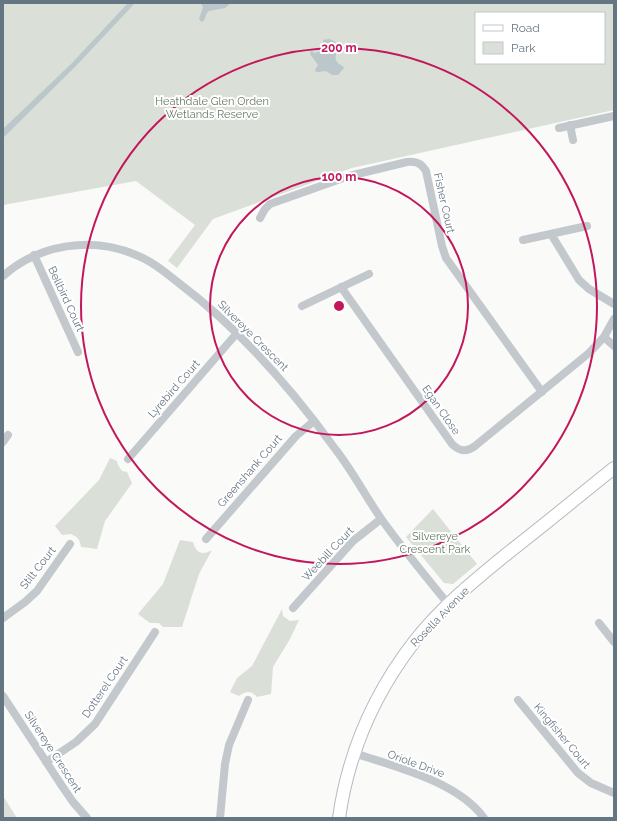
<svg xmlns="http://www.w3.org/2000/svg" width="617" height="821" font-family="Raleway,sans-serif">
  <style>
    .green { fill: #dadfd7; fill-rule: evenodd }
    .water { fill: #bbc7cb }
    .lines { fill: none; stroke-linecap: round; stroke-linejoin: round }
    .secondary-casing { stroke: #b3babf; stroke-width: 14 }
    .street { stroke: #c3c8cc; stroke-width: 8 }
    .secondary { stroke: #fff; stroke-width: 12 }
    .ring { fill: none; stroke: #c2185b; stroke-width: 2 }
    .labels { text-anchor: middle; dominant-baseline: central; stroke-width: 4; stroke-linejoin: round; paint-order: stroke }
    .park-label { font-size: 11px; fill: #687a64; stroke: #fff }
    .street-label { font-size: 11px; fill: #657683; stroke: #fff }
    .centre { fill: #c2185b; stroke: #fff; stroke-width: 2 }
    .ring-label { font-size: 12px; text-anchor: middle; font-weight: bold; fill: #c2185b; stroke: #fff; stroke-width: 4; stroke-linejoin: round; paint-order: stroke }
  </style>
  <rect width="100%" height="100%" fill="#fafaf8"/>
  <path class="green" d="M3,3H614V110L352,168L213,219L177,268L168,261L195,225L136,181L3,205ZM476,13H604V63H476Z
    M110,458L117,461L118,465L122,471L127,472L132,483L105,521L97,549L81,547C80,540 78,537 71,534L62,535L55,526L99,480Z
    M433,509L477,564L453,584L444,583L406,537Z
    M180,540L193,542C196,553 202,556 212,550L199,574L182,627H163L159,623H150L138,614L163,584Z
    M282,609L283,616L290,621L299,620L290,639L273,667L271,694L257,697C251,690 246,691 239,696L230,692L237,678L252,666Z
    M3,796L17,818H3Z"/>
  <path class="water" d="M128,3H135L76,66L3,138V129L72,63Z
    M201,3H231L225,8L209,11C205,14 206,20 202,22L199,19L203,7Z
    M329,39L334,41L340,46C337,52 332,58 339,64C341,65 343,66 344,68L338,75H332L326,71L319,72H316L315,70L318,65L310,54L311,51L315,53L320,51L324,47L323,40Z"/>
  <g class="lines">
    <g class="secondary-casing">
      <path id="secondary" d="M339,818C348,754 374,694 414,642C440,608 475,580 508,553C544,525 579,496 614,468"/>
    </g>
    <path class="street" d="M570,125L573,140
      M559,128L614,116
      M260,218L265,209L270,204L349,176L407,162C416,161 421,163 426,171L442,246L446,258L542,392
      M551,234L579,280L589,289L614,304
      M523,240L587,226
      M34,255L78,352
      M3,276C39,244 92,236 136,255C152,261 166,273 180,284C241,330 291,388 336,450C353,472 366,497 382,520C403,549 426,577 449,605
      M341,287L452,444C460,452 467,452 475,446L589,353L604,337L614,319
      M302,306L369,274
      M604,337L614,346
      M3,442L8,435
      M128,459L237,333
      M206,539L296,436L314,421
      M293,608L353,541L381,519
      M3,618L25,602L37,591L70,544
      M599,623L614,642
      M3,696L62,786L73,802L87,818
      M518,700L578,773L591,783L614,793
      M354,753C395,767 457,781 484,818
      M46,762L76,742L95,724L155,632
      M220,818L225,764L229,745L248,700"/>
    <use href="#secondary" class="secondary"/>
  </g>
  <g class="ring">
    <circle cx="339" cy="306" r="129"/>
    <circle cx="339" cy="306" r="258"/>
  </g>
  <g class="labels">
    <g class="park-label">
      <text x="212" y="101">Heathdale Glen Orden<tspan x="212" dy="13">Wetlands Reserve</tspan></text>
      <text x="435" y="536">Silvereye<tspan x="435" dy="13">Crescent Park</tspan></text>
    </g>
    <g class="street-label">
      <text transform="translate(444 203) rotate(77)">Fisher Court</text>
      <text transform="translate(66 299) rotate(65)">Bellbird Court</text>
      <text transform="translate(253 336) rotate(45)">Silvereye Crescent</text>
      <text transform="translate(174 389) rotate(-49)">Lyrebird Court</text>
      <text transform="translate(441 410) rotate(55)">Egan Close</text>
      <text transform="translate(250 471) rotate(-49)">Greenshank Court</text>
      <text transform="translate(328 554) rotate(-47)">Weebill Court</text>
      <text transform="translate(38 568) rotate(-52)">Stilt Court</text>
      <text transform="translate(440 617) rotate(-46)">Rosella Avenue</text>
      <text transform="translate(105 687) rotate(-56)">Dotterel Court</text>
      <text transform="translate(562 736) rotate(50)">Kingfisher Court</text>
      <text transform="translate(53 752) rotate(57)">Silvereye Crescent</text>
      <text transform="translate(416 764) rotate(20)">Oriole Drive</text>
    </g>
  </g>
  <circle cx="339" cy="306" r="6" class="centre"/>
  <g class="ring-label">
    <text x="339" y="52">200 m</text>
    <text x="339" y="181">100 m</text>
  </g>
  <rect width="617" height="821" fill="none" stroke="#657683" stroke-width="8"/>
  <rect x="475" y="12" width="130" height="52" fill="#ffffff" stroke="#c1c8cd"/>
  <rect x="483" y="25" width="20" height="6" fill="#ffffff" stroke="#c1c8cd"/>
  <text x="511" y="32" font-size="12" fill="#657683">Road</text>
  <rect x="483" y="42" width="20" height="12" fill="#dadfd7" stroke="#c1c8cd"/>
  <text x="511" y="52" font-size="12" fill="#657683">Park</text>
</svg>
